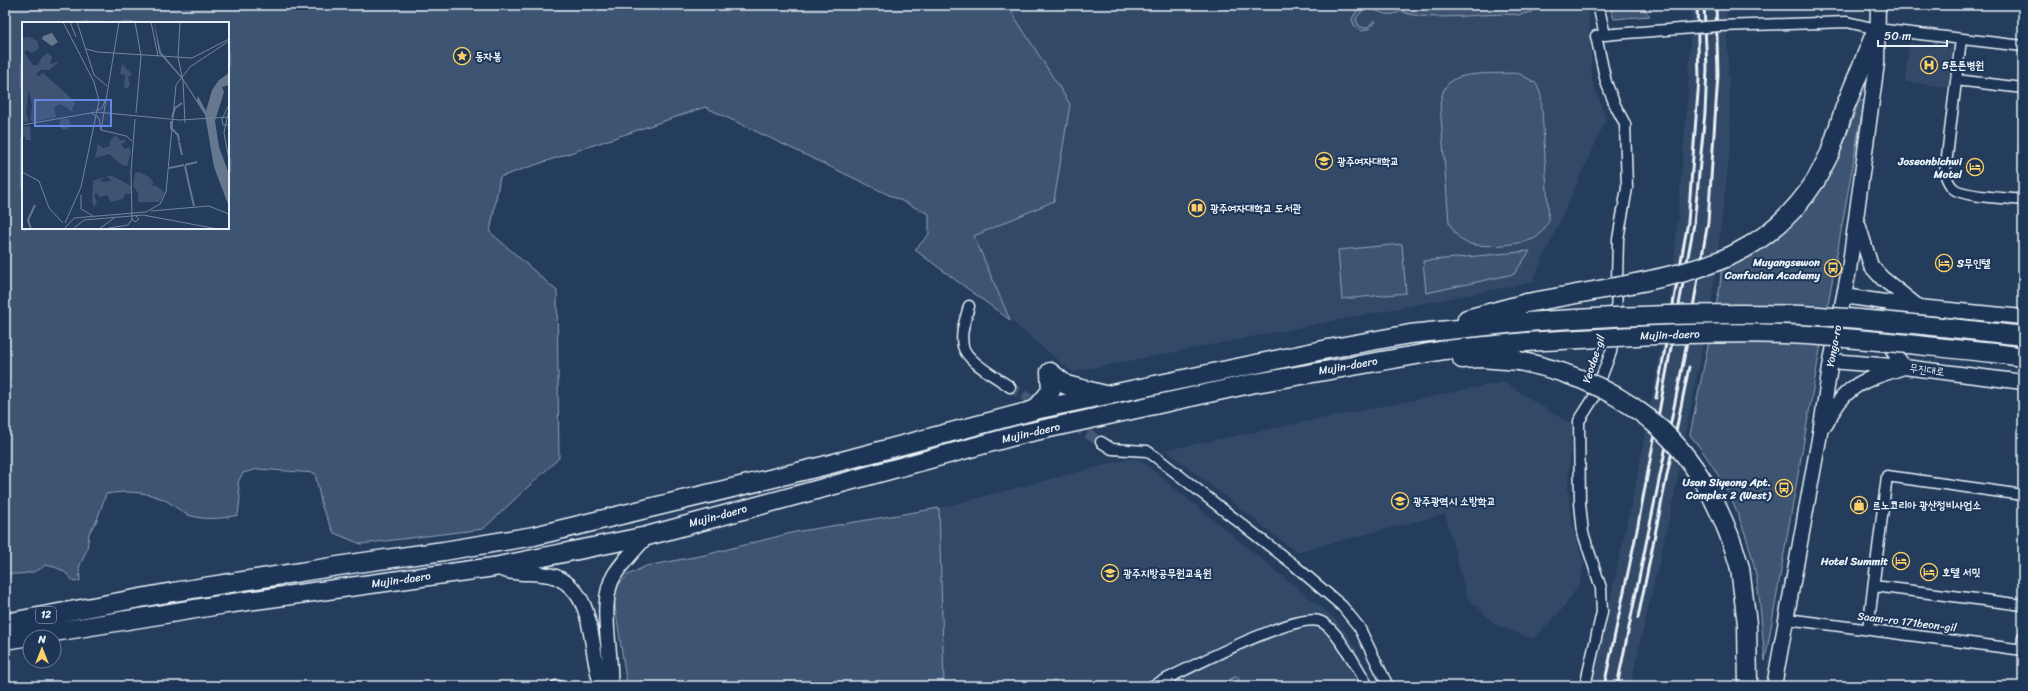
<svg xmlns="http://www.w3.org/2000/svg" width="2028" height="691" font-family="Sriracha,'Poor Story',sans-serif">
  <style>
    .built { fill: #334a68 }
    .green { fill: #3e5472; stroke: #93a2b5; fill-rule: evenodd }
    .lines { fill: none; stroke-linecap: round; stroke-linejoin: round }
    .street-tunnel { stroke: #425874; stroke-width: 10; stroke-dasharray: 10 5; stroke-linecap: butt }
    .street-casing { stroke: #e8f1f8; stroke-width: 13 }
    .secondary-casing { stroke: #e8f1f8; stroke-width: 17 }
    .highway-casing { stroke: #e8f1f8; stroke-width: 21 }
    .street { stroke: #1d3557; stroke-width: 10 }
    .secondary { stroke: #1d3557; stroke-width: 14 }
    .highway { stroke: #1d3557; stroke-width: 18 }
    .rail { stroke: #e8f1f8; stroke-width: 3 }
    .street-bridge-casing { stroke: #e8f1f8; stroke-width: 13; stroke-linecap: butt }
    .highway-bridge-casing { stroke: #e8f1f8; stroke-width: 21; stroke-linecap: butt }
    .street-bridge { stroke: #1d3557; stroke-width: 10 }
    .highway-bridge { stroke: #1d3557; stroke-width: 18 }
    .labels { text-anchor: middle; dominant-baseline: central; stroke-width: 4; stroke-linejoin: round; paint-order: stroke }
    .shield { fill: #1d3557; stroke: #abb9c8; stroke-width: 1 }
    .shield-label { font-size: 10px; font-weight: bold; fill: #e8f1f8 }
    .poi-label { font-size: 11px; font-weight: bold; fill: #e8f1f8; stroke: #1d3557; text-anchor: start }
    .street-label { font-size: 11px; fill: #e8f1f8; stroke: #1d3557 }
    .inset-river { fill: none; stroke: #657890; stroke-width: 2 }
    .inset-road { fill: none; stroke: #73859b; stroke-width: 1 }
    .view { fill: #6487e3; fill-opacity: 0.15; stroke: #6487e3; stroke-width: 2 }
    .inset-edge { fill: none; stroke: #e8f1f8; stroke-width: 2 }
  </style>
  <rect width="100%" height="100%" fill="#253d5d"/>
  <filter id="ink" filterUnits="userSpaceOnUse"><feTurbulence type="fractalNoise" baseFrequency=".025" numOctaves="2"/><feDisplacementMap in="SourceGraphic" scale="8" xChannelSelector="R" yChannelSelector="G"/><feConvolveMatrix kernelMatrix="1 2 1 2 8 2 1 2 1" color-interpolation-filters="sRGB"/></filter>
  <g filter="url(#ink)">
    <path class="built" d="M1007,5H1585L1589,17L1592,79L1606,120L1532,282L1072,372L1010,320L974,236L1054,201L1069,104Z
      M1692,5H1725L1726,9L1731,142L1713,291L1671,511L1630,686H1591L1637,478L1672,288L1688,95Z
      M1909,43L1953,48L1948,87L1905,82Z
      M1504,382L1572,425L1568,487L1574,533L1584,564L1580,583L1560,612L1533,639L1496,625L1467,597L1445,514L1296,552L1166,450Z
      M1136,457L1333,617L1348,635L1376,686H944L939,508Z"/>
    <path class="green" d="M5,5H1007L1070,104L1054,201L974,236L1010,320L915,250L929,234V214L705,107L500,177L490,232L557,291L559,458L483,529L361,544L334,533L322,507L315,473L258,469L243,473L238,482L240,498L238,515C221,519 200,521 184,513C176,508 169,501 160,498C142,491 125,491 106,494L97,520L89,533L87,549L79,568L80,581L74,582C66,571 58,567 45,565C36,575 17,574 5,574ZM23,23H228V228H23Z
      M1360,5H1537L1532,12L1519,15C1488,11 1428,24 1401,11C1385,20 1380,8 1364,9L1356,18L1358,25L1364,28L1368,27L1374,20L1376,22L1370,28L1362,31L1354,25L1352,19Z
      M1609,5H1640L1650,16L1614,19Z
      M1518,73L1536,83L1541,95L1549,221C1545,227 1542,234 1535,238C1523,245 1477,249 1465,242C1457,238 1454,231 1449,223L1440,104C1442,95 1443,88 1450,82C1461,71 1502,74 1518,73Z
      M1859,101H1864L1765,661C1762,633 1761,604 1756,576C1747,525 1723,475 1690,435L1720,286L1722,259L1744,248L1831,168L1844,143Z
      M1402,244L1406,293L1342,299L1338,250Z
      M1530,251L1514,274L1426,293L1423,261Z
      M939,508L944,686H627L614,599L618,585L628,575L646,566L705,555L795,532Z
      M1237,676L1242,686H1216Z"/>
    <g class="lines">
      <path class="street-tunnel" d="M1010,387L1101,442"/>
      <g class="street-casing">
        <path id="street" d="M1598,5L1605,35
          M1819,23L1847,22L1877,29L2023,46
          M1961,39L1945,173C1947,180 1949,185 1954,189C1964,197 2008,198 2023,200
          M1956,80L2023,88
          M969,306C966,318 960,332 963,346C966,361 998,378 1010,387
          M1101,442L1112,449L1147,451L1157,458L1294,565L1342,606L1359,627L1388,686
          M1874,586L2023,605
          M1787,619L2023,650
          M1868,629L1887,476L2023,495
          M2022,650L2023,637
          M556,686H559
          M1152,686C1182,672 1292,613 1319,621C1335,625 1359,671 1368,686
          M1585,686L1602,612L1601,588L1583,533L1580,503L1579,421L1593,399L1611,352L1616,322L1618,239L1627,188L1625,124L1615,105L1606,82L1596,36L1614,34"/>
      </g>
      <g class="secondary-casing">
        <path id="secondary" d="M1858,224L1871,266L1882,278L1917,306
          M1844,296L1918,307L2023,317
          M1831,361L1904,367L2023,382
          M1826,424C1844,384 1864,380 1904,367C1889,347 1881,330 1895,308L1918,307
          M496,567C502,569 508,572 514,572C528,574 543,572 556,577C598,595 588,651 602,686
          M610,686C613,654 597,601 615,574C624,560 636,548 647,536
          M1774,686L1819,439L1831,361L1849,270L1877,63L1878,5"/>
      </g>
      <g class="highway-casing">
        <path id="highway" d="M1816,180L1830,153L1845,107L1877,29
          M1467,319L1527,303
          M1997,333L2023,336
          M1994,353L2023,357
          M1462,359L1480,358L1519,361
          M1050,372L1066,385L1101,394
          M1035,410L1051,391L1050,372
          M1740,568L1747,624L1748,686
          M5,623L173,592L357,563L444,551L534,536L823,466L1035,410L1328,349L1410,334L1526,322
          M5,640L226,604L494,567L647,536L1022,434L1250,384L1445,350L1527,342"/>
      </g>
      <use href="#street" class="street"/>
      <use href="#secondary" class="secondary"/>
      <use href="#highway" class="highway"/>
      <path class="rail" d="M1656,398L1688,222L1699,79L1697,5
        M1638,618L1689,367
        M1604,686L1638,525L1694,224L1705,113L1707,68L1704,5
        M1617,686L1684,358L1708,222L1718,75L1716,5"/>
      <g class="street-bridge-casing">
        <path id="street-bridge" d="M1614,34L1719,26L1819,23"/>
      </g>
      <g class="highway-bridge-casing">
        <path id="highway-bridge" d="M1527,303C1560,297 1593,291 1626,285C1708,269 1768,254 1816,180
          M1526,322C1618,316 1709,312 1801,315C1866,318 1932,326 1997,333
          M1527,342C1620,337 1714,330 1807,335C1869,339 1932,347 1994,353
          M1519,361C1638,385 1707,452 1740,568"/>
      </g>
      <use href="#street-bridge" class="street-bridge"/>
      <use href="#highway-bridge" class="highway-bridge"/>
    </g>
  </g>
  <defs>
    <g id="sight-ring" transform="scale(0.9)"><circle r="9.5" fill="#1d3557" stroke="#ffd166" stroke-width="1.5"/><path d="M0-6L1.8-2.2L6-1.7L2.9 1.2L3.7 5.4L0 3.3L-3.7 5.4L-2.9 1.2L-6-1.7L-1.8-2.2Z" fill="#ffd166"/></g>
    <g id="hospital-ring" transform="scale(0.9)"><circle r="9.5" fill="#1d3557" stroke="#ffd166" stroke-width="1.5"/><path d="M-5-5h3v3.5h4V-5h3V5h-3V1.5h-4V5h-3Z" fill="#ffd166"/></g>
    <g id="school-ring" transform="scale(0.9)"><circle r="9.5" fill="#1d3557" stroke="#ffd166" stroke-width="1.5"/><path d="M0-5L7-2L0 1L-7-2ZM-4 1L0 2.5L4 1V4Q0 6-4 4Z" fill="#ffd166"/></g>
    <g id="hotel-ring" transform="scale(0.9)"><circle r="9.5" fill="#1d3557" stroke="#ffd166" stroke-width="1.5"/><path d="M-6-4.5h1.5V1H6V5H4.5V3h-9V5H-6ZM-4 0a1.8 1.8 0 1 1 3.6 0ZM.5 0V-2.5h3Q6-2.5 6 0Z" fill="#ffd166"/></g>
    <g id="library-ring" transform="scale(0.9)"><circle r="9.5" fill="#1d3557" stroke="#ffd166" stroke-width="1.5"/><path d="M-6-4Q-3-5.5-.7-3.5V5Q-3 3-6 4ZM6-4Q3-5.5 .7-3.5V5Q3 3 6 4Z" fill="#ffd166"/></g>
    <g id="bus-ring" transform="scale(0.9)"><circle r="9.5" fill="#1d3557" stroke="#ffd166" stroke-width="1.5"/><path d="M-5-6H5V4H4V6H2V4H-2V6H-4V4H-5ZM-3.5-4V0h7V-4ZM-3.5 1.2v1.5H-2V1.2ZM2 1.2v1.5H3.5V1.2Z" fill="#ffd166"/></g>
    <g id="shop-ring" transform="scale(0.9)"><circle r="9.5" fill="#1d3557" stroke="#ffd166" stroke-width="1.5"/><path d="M-5-2.5h2.3a2.7 3.5 0 0 1 5.4 0H5L5.5 6h-11ZM-1.5-2.5h3a1.5 2.3 0 0 0-3 0Z" fill="#ffd166"/></g>
  </defs>
  <g fill-rule="evenodd">
    <use href="#sight-ring" x="462" y="56"/>
    <use href="#hospital-ring" x="1929" y="65"/>
    <use href="#school-ring" x="1324" y="161"/>
    <use href="#hotel-ring" x="1975" y="167"/>
    <use href="#library-ring" x="1197" y="208"/>
    <use href="#hotel-ring" x="1944" y="263"/>
    <use href="#bus-ring" x="1833" y="268"/>
    <use href="#bus-ring" x="1784" y="488"/>
    <use href="#school-ring" x="1400" y="501"/>
    <use href="#shop-ring" x="1859" y="505"/>
    <use href="#hotel-ring" x="1901" y="561"/>
    <use href="#hotel-ring" x="1929" y="572"/>
    <use href="#school-ring" x="1110" y="573"/>
  </g>
  <g class="labels">
    <rect class="shield" x="36" y="607" width="20" height="16" rx="3"/>
    <g class="shield-label">
      <text x="46" y="615">12</text>
    </g>
    <g class="poi-label">
      <text x="475" y="56">동자봉</text>
      <text x="1942" y="65">5튼튼병원</text>
      <text x="1337" y="161">광주여자대학교</text>
      <text x="1962" y="161" text-anchor="end">Joseonbichwi<tspan x="1962" dy="13">Motel</tspan></text>
      <text x="1210" y="208">광주여자대학교 도서관</text>
      <text x="1820" y="262" text-anchor="end">Muyangsewon<tspan x="1820" dy="13">Confucian Academy</tspan></text>
      <text x="1957" y="263">S무인텔</text>
      <text x="1771" y="482" text-anchor="end">Usan Siyeong Apt.<tspan x="1771" dy="13">Complex 2 (West)</tspan></text>
      <text x="1413" y="501">광주광역시 소방학교</text>
      <text x="1872" y="505">르노코리아 광산정비사업소</text>
      <text x="1888" y="561" text-anchor="end">Hotel Summit</text>
      <text x="1942" y="572">호텔 서밋</text>
      <text x="1123" y="573">광주지방공무원교육원</text>
    </g>
    <g class="street-label">
      <text transform="translate(1670 335) rotate(-2)">Mujin-daero</text>
      <text transform="translate(1834 346) rotate(-79)">Yonga-ro</text>
      <text transform="translate(1594 359) rotate(-72)">Yeodae-gil</text>
      <text transform="translate(1348 366) rotate(-10)">Mujin-daero</text>
      <text transform="translate(1927 370) rotate(7)">무진대로</text>
      <text transform="translate(1031 433) rotate(-13)">Mujin-daero</text>
      <text transform="translate(718 516) rotate(-15)">Mujin-daero</text>
      <text transform="translate(401 580) rotate(-8)">Mujin-daero</text>
      <text transform="translate(1907 622) rotate(7)">Saam-ro 171beon-gil</text>
    </g>
  </g>
  <g transform="translate(22 22)">
    <rect width="207" height="207" fill="#253d5d"/>
    <path d="M7,15L15,19L17,26L10,31L5,28L2,30L11,43H16L20,35L26,31L30,35L28,42L37,40L27,48H19L14,52L17,54L21,51L49,76L53,82L50,87L51,90L39,82L32,85L34,95L10,100L8,96L10,85L7,67L4,91L7,99L0,101V16ZM100,42L110,52L106,55L108,62L106,66H102L103,53L98,52ZM37.5 102a5.5 5.5 0 1 1 11 0a5.5 5.5 0 1 1-11 0ZM8,104L9,118H3L4,115L0,116V105ZM93,113L99,119L103,117V120L99,122L103,127L107,125L109,130L105,144L100,143L87,132L73,136L76,122L81,126L88,124V119ZM117,150L127,155L132,161L128,164L133,163L143,171L137,180H116V171L111,164L113,151ZM84,154H91L109,164V172H103L101,177L89,180L85,173L78,175L74,171L72,174L75,180L72,185L70,179L71,159L82,155L78,160L90,159Z" fill="#3e5472"/>
    <path d="M132,0L139,30L160,55L175,78L176,74L184,89L190,68L197,58L207,51V63L200,65L202,70L193,99L197,125L207,152V207V185L192,145L183,93L160,57L137,31ZM30,11L36,20L30,24L20,17L21,14Z" fill="#657890"/>
    <path class="inset-river" d="M150,95L153,86L160,81M149,99V106L156,113L157,119M157,120L160,133M163,143L175,140M163,144L168,167M147,146L162,143M168,167L172,184M9,207L6,198L13,183"/>
    <path class="inset-road" d="M41,0L72,60L77,79L59,165L43,201M48,0L54,15M55,0L72,53L85,64M97,0L79,108L104,114L110,119M113,0L119,34L114,91M129,0L136,34M158,0L156,35L161,59L163,101M64,27L76,30L170,36L207,17M207,83L200,97L201,103H207M207,87L202,111L207,138M74,89L80,86L83,79M69,91L77,96L79,108M113,97L109,150L110,197L113,200L117,197L114,194M0,103L74,90L158,98L207,95M0,150L17,159L27,186L41,201M59,173V187L71,194M129,189L187,184L207,192M87,206L106,203L110,197M42,207L52,196L124,190L138,182L144,170L154,63L168,45L207,19M51,207L62,198L121,193L196,207M77,207L92,196"/>
    <path class="view" d="M13,78H89V104H13Z"/>
    <rect width="207" height="207" class="inset-edge"/>
  </g>
  <rect width="2028" height="691" fill="none" stroke="#1d3557" stroke-width="20"/>
  <rect x="10" y="10" width="2008" height="671" fill="none" stroke="#e8f1f8" stroke-width="1.5" filter="url(#ink)"/>
  <g transform="translate(42 649)"><circle r="19" fill="#1d3557" stroke="#6e8097"/>
  <path d="M0-3L7 15L0 10L-7 15Z" fill="#ffd166"/>
  <text y="-6" font-size="11" font-weight="bold" text-anchor="middle" fill="#e8f1f8">N</text>
  </g>
  <path d="M1878 40v6h69v-6" fill="none" stroke="#e8f1f8" stroke-width="2"/>
  <text x="1884" y="40" font-size="12" fill="#e8f1f8" stroke="#1d3557" stroke-width="3" paint-order="stroke">50 m</text>
</svg>
